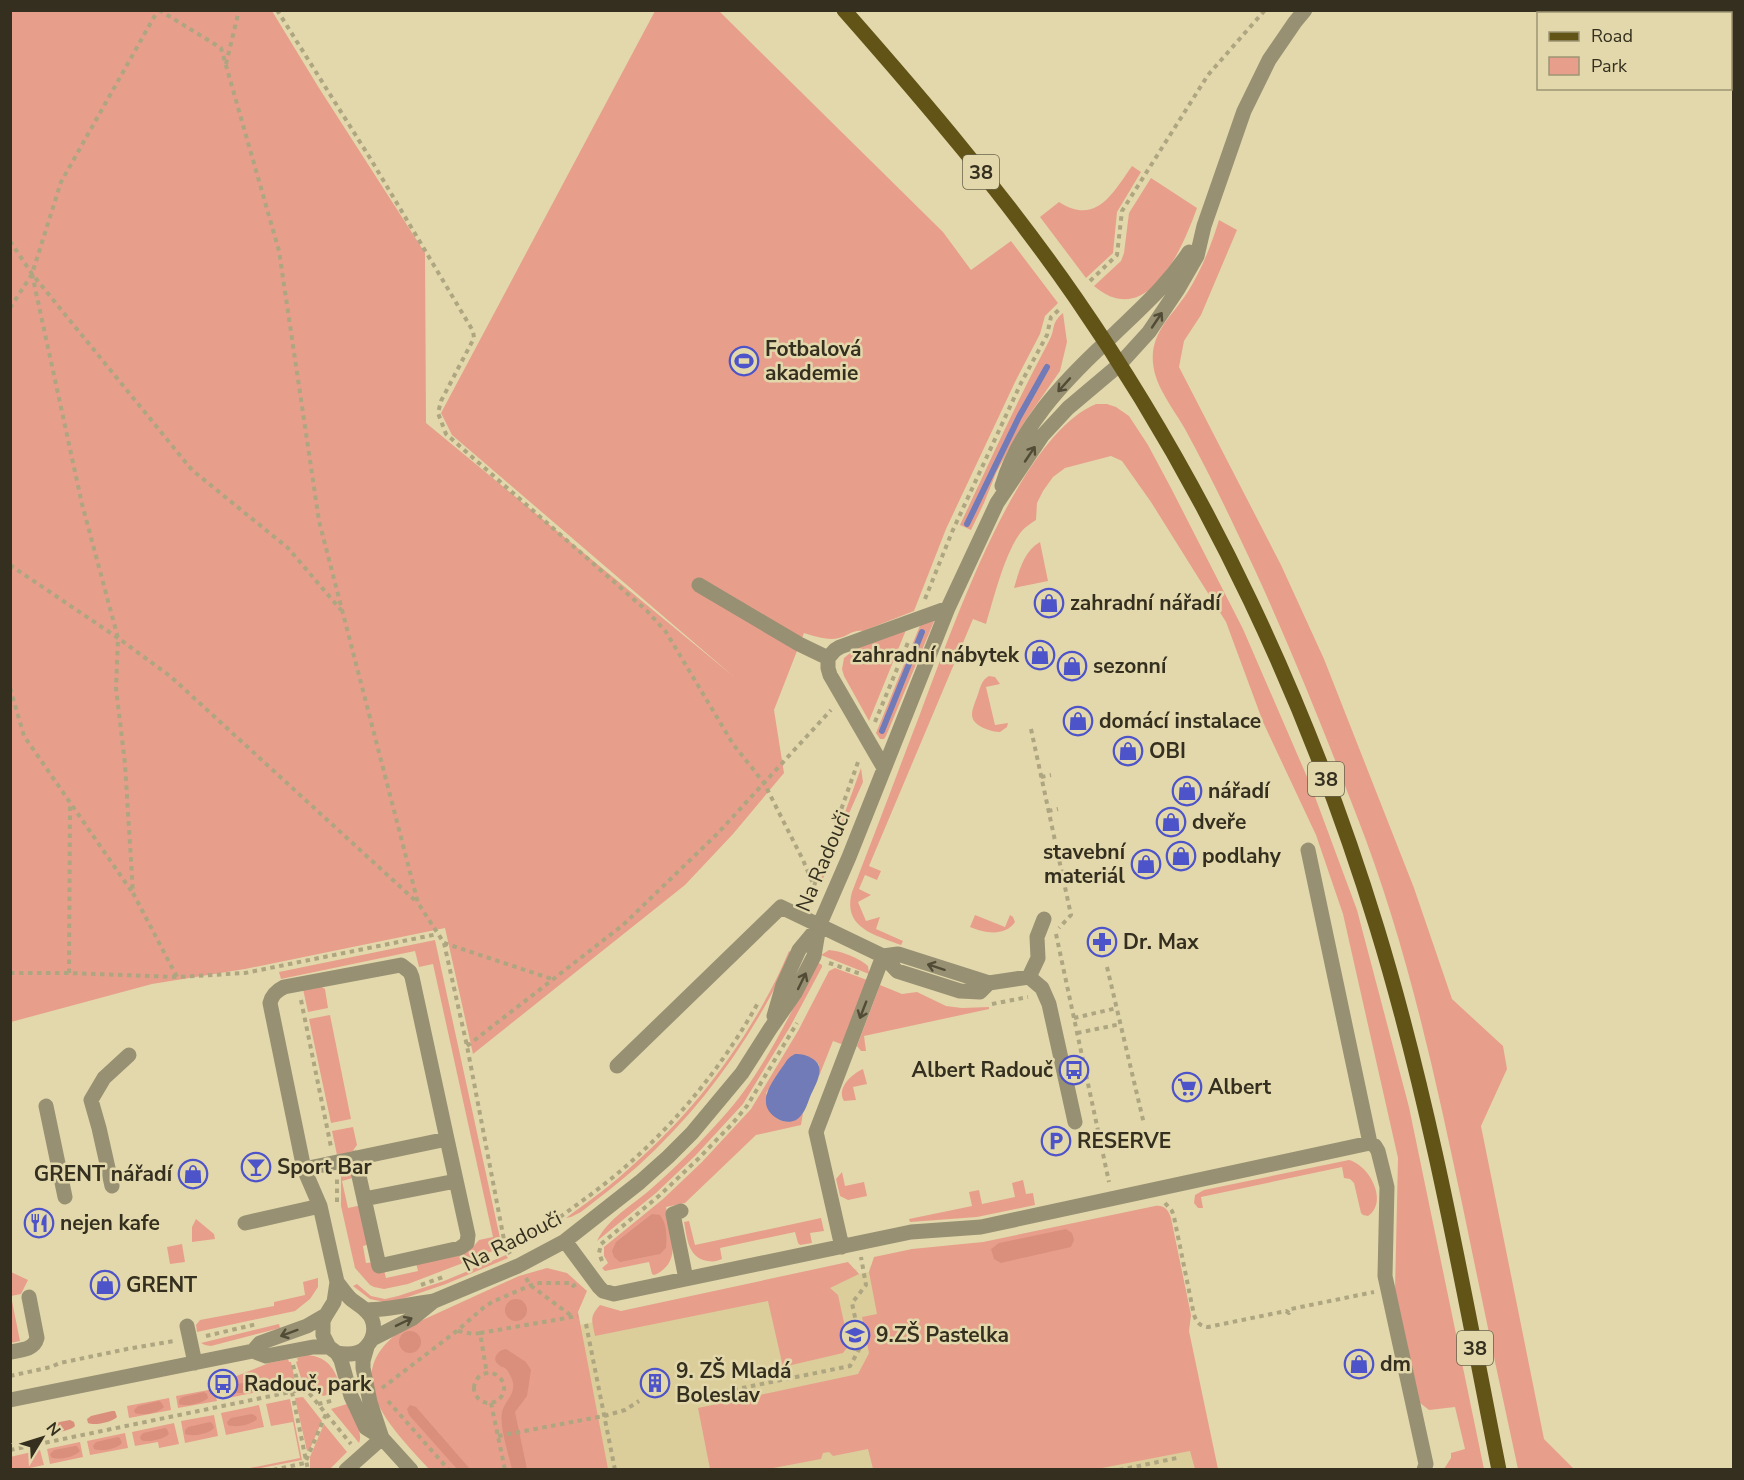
<svg xmlns="http://www.w3.org/2000/svg" width="1744" height="1480" font-family="'Nunito Sans',sans-serif">
  <style>
    .built { fill: #dbce9b }
    .green { fill: #e79f8c }
    .forest { fill: #d98f7b }
    .water { fill: #707bb8 }
    .lines { fill: none; stroke-linecap: round; stroke-linejoin: round }
    .stream { stroke: #707bb8; stroke-width: 6 }
    .path { stroke: #aea581; stroke-width: 4; stroke-dasharray: 4.5 4.5; stroke-linecap: butt }
    .minor { stroke: #979072; stroke-width: 15 }
    .major { stroke: #625416; stroke-width: 15 }
    .oneway { stroke: #524c37 }
    .labels { text-anchor: middle; dominant-baseline: central; stroke-width: 5; stroke-linejoin: round; paint-order: stroke }
    .shield { fill: #e3d8ac; stroke: #686249; stroke-width: 1.5 }
    .shield-label { font-size: 20px; font-weight: bold; fill: #342f1e }
    .poi-label { font-size: 21px; font-weight: bold; fill: #342f1e; stroke: #e3d8ac; text-anchor: start }
    .street-label { font-size: 21px; fill: #342f1e; stroke: #e3d8ac }
  </style>
  <rect width="100%" height="100%" fill="#e3d8ac"/>
  <path class="built" d="M1146,1210L1203,1469H510L486,1344L856,1269L859,1274L869,1272L870,1266Z"/>
  <path class="green" d="M11,11H272L319,88L425,253L426,423L733,676L452,435L441,413L655,11H719L943,232L971,270L1011,241L1058,303L1045,316L1040,334L1016,380L946,529L914,611L863,631C853,629 848,636 839,638C828,641 814,636 804,633L774,710L784,773L733,834L685,885L473,1054L445,928L245,969L152,984L11,1022Z
    M1132,166L1141,172L1117,212L1113,253L1086,278L1040,217L1059,202C1096,226 1113,193 1132,166Z
    M1151,178L1197,208C1183,247 1148,332 1094,286L1121,261L1124,253L1129,213Z
    M1219,220L1237,230L1201,315L1184,341L1179,367L1281,565L1324,659L1414,888L1452,999L1503,1046L1507,1069L1481,1126L1544,1439L1574,1469H1518C1499,1382 1481,1295 1463,1208C1435,1075 1406,941 1356,814C1319,718 1281,623 1236,530C1220,496 1203,462 1185,429C1174,409 1155,387 1153,363C1150,333 1172,316 1187,293C1201,271 1211,246 1219,220Z
    M1063,313L1067,342L1060,371L1025,421L1008,451L996,473L984,503L971,530L960,525C989,463 1017,401 1049,341C1056,329 1050,324 1063,313Z
    M1096,404H1107L1116,407L1129,416L1148,445L1171,488L1243,629L1311,786L1357,910L1409,1107L1484,1469H1475L1474,1468L1467,1469H1444L1451,1458V1453L1465,1449L1455,1407L1429,1410L1420,1403L1395,1290L1398,1158L1343,914L1316,835L1263,722L1226,622L1151,502L1122,461L1111,456L1065,468L1053,477L1043,491L1037,503L1036,520C1030,524 1025,527 1021,532C1005,553 994,597 986,624L973,619L869,866L881,871L877,880L865,875L859,889L871,895L858,902L866,921L880,917L876,929L903,941L901,945C875,935 842,928 852,892C875,833 897,774 920,714C950,636 1016,437 1096,404Z
    M1040,542L1048,581L1014,588C1019,571 1024,551 1040,542Z
    M935,619L886,736L884,739H880L876,733L921,623Z
    M906,630L869,721L844,676L842,669L844,658L855,649Z
    M989,676L995,677L1000,684L986,687L995,725L1008,723L1007,727L1000,732C995,732 991,731 986,729C967,721 971,713 977,697C980,689 981,680 989,676Z
    M861,768L863,782L838,838L823,879L819,884Z
    M975,915L1005,927L1010,915L1013,917L1015,922C1005,937 984,933 970,927Z
    M435,940L502,1247L476,1258L408,1284L384,1289L374,1287L370,1285L355,1268L341,1206V1170H350L356,1177L342,1181L348,1208L362,1205L370,1244L363,1246L366,1263L374,1262L384,1270L386,1278L418,1271L416,1263L473,1247L479,1240L493,1237L433,964L419,967L415,951L281,979L279,972Z
    M829,950C842,951 859,958 868,966L869,974L821,955Z
    M789,951L792,953C755,1034 704,1106 638,1166C620,1182 600,1197 581,1212L571,1217L566,1218C589,1201 613,1184 634,1164C698,1108 756,1030 789,951Z
    M817,962L822,965V967L790,1027L743,1104L695,1156L656,1193L597,1241C608,1218 633,1205 652,1188C677,1166 701,1142 723,1117C762,1075 791,1012 817,962Z
    M835,968L867,980L844,1042L841,1044L833,1041L819,1076V1065L816,1061L790,1057L766,1093L779,1120C790,1123 795,1121 803,1113L801,1125L756,1135L685,1203L666,1207C670,1231 684,1263 654,1275L652,1274L649,1262L605,1271L602,1268L608,1263L604,1256V1247L663,1199L702,1162L751,1109L798,1031L829,971Z
    M880,985L902,994L917,992L946,1006L962,1008L989,1007V1009L864,1036L866,1051H861L857,1046L860,1038Z
    M320,986L325,989L328,1008L308,1012L303,989Z
    M330,1015L351,1119L331,1123L309,1019Z
    M863,1069L867,1084L853,1087L856,1100L844,1101C836,1088 852,1074 863,1069Z
    M353,1127L357,1145L352,1152L337,1155L332,1131Z
    M1349,1160C1369,1165 1389,1201 1368,1216L1363,1215L1361,1213L1354,1183L1350,1179L1344,1178L1342,1167L1201,1197L1203,1208H1198L1194,1203L1195,1195L1204,1190Z
    M842,1172L845,1186L864,1182L867,1196L848,1200L840,1196L836,1179Z
    M1023,1180L1026,1194L1033,1193L1035,1205L977,1217L910,1222L909,1219L972,1206L969,1192L979,1190L982,1204L1015,1197L1012,1183Z
    M1155,1206C1164,1205 1168,1209 1171,1218L1191,1315L1189,1331L1218,1469H1195L1190,1451L1097,1469H873L868,1449L833,1456L829,1452L823,1453L821,1459L768,1469H710L698,1408L858,1374L869,1353L862,1317L877,1314L869,1272L874,1257L912,1249L983,1242Z
    M821,1218L824,1231L810,1233L812,1243L800,1245L798,1243L795,1232L720,1248L722,1259C716,1262 710,1262 703,1260C687,1254 687,1236 684,1222L689,1221L695,1245Z
    M196,1219L214,1234L215,1239L192,1242V1227Z
    M182,1244L185,1262L170,1264L167,1247Z
    M506,1255L508,1258L446,1284L399,1300L384,1302L370,1299L353,1286L357,1284L371,1296L385,1299L398,1296L444,1281Z
    M848,1262L859,1274L830,1288L838,1295L849,1345L843,1353L783,1367L768,1301L595,1336C592,1321 589,1317 600,1305L621,1311Z
    M547,1268L567,1273L587,1291L578,1312L608,1469H429C390,1426 335,1374 405,1328L519,1276Z
    M11,1272L28,1280L21,1294L11,1296L20,1341L11,1343V1340L12,1339L10,1330Z
    M318,1278V1287L310,1299L295,1311L197,1332L196,1325L200,1320L274,1306V1302L305,1295L303,1282Z
    M279,1324L280,1328L211,1346L205,1345L201,1343Z
    M307,1355C331,1357 335,1372 343,1391L323,1396L302,1381L296,1362L298,1361L297,1358Z
    M288,1359L289,1362H291L295,1380L292,1385L228,1398L224,1381L269,1363Z
    M214,1389L217,1401L178,1408L176,1396Z
    M303,1397L322,1421L310,1449L307,1451L295,1398Z
    M169,1398L171,1410L129,1418L127,1406Z
    M290,1399L302,1460L256,1469H245L300,1458L293,1422L271,1426L266,1404Z
    M347,1404C351,1416 364,1431 359,1443L331,1409Z
    M259,1405L264,1427L226,1435L221,1413Z
    M214,1415L218,1436L185,1443L181,1421Z
    M174,1423L179,1444L159,1448L158,1442L135,1446L132,1432Z
    M324,1424L347,1452L330,1469H310V1457Z
    M125,1433L128,1448L90,1455L87,1441Z
    M80,1442L83,1457L50,1464L47,1449Z
    M40,1450L44,1465L25,1469H11L10,1457Z"/>
  <path class="forest" d="M652,1214L660,1215C667,1224 667,1237 666,1248L660,1254L620,1262L614,1257L612,1251L616,1242Z
    M1066,1229L1072,1233L1074,1240L1071,1247L1001,1263L994,1259L991,1249L999,1243Z
    M505 1310a11 11 0 1 1 22 0a11 11 0 1 1-22 0Z
    M399 1342a11 11 0 1 1 22 0a11 11 0 1 1-22 0Z
    M506,1349L526,1362L531,1370L527,1396L515,1412L527,1469H512C509,1456 499,1425 502,1413C504,1401 515,1396 513,1383C512,1378 509,1373 507,1370C502,1365 504,1369 499,1365C490,1358 499,1350 506,1349Z
    M258,1380L262,1382L263,1386C258,1391 241,1395 234,1392L233,1388L237,1384Z
    M204,1392L207,1394L208,1398C203,1403 187,1407 179,1404V1400L182,1397Z
    M159,1401L161,1402L164,1407C159,1413 142,1416 135,1413L134,1410L138,1406Z
    M410,1405L416,1407L470,1469H457L409,1415L407,1409Z
    M112,1411H115L117,1417C112,1422 95,1426 88,1423L87,1419L91,1416Z
    M252,1414L256,1416L257,1419C252,1425 235,1428 228,1425L227,1422L231,1418Z
    M70,1420L74,1422L75,1426C70,1431 53,1434 46,1432L45,1428L49,1424Z
    M210,1422L213,1424L214,1428C209,1434 192,1437 185,1434V1430L188,1427Z
    M165,1428L167,1429L169,1434C164,1439 148,1443 141,1440L140,1437L143,1433Z
    M118,1437L120,1438L122,1443C117,1449 101,1452 94,1449L93,1446L96,1442Z
    M75,1446H77L80,1451C75,1457 58,1461 51,1457L50,1454L54,1450Z"/>
  <path class="water" d="M795,1054C802,1054 807,1055 813,1059C827,1068 815,1085 810,1097C807,1105 804,1115 796,1120C790,1123 783,1122 778,1119C751,1103 776,1078 787,1060L790,1057Z"/>
  <g class="lines">
    <path class="stream" d="M967,524L1019,417L1047,367
      M882,731L922,632"/>
    <path class="path" d="M159,10L221,48L279,251L319,521L418,903L444,943L467,1046L505,1245L510,1254
      M277,10L370,158L473,331L474,338L441,401L438,413L446,434L647,611L666,632L733,744L764,783L803,860L814,886
      M226,64L239,10
      M10,241L32,274L192,470L288,548L341,610
      M32,274L82,504L118,638L116,688L125,764L133,893L177,977
      M1090,281L1117,255L1122,211L1208,75L1265,10
      M10,308L32,274L61,182L158,10
      M10,565L118,638L170,676L418,903
      M925,599L952,532L1021,383L1047,335L1051,317L1061,308
      M10,688L24,736L132,892
      M875,722L909,640
      M1031,729L1071,915L1059,928
      M1041,777L1051,775
      M1048,811L1058,809
      M806,901L814,886L858,762
      M1056,934L1109,1182
      M444,943L552,979
      M829,963L861,974
      M1107,967L1144,1124
      M10,973H69L177,977L245,973L438,934
      M69,973L70,803
      M301,1000L331,1147
      M992,1004L1028,997
      M1074,1018L1117,1008
      M1077,1033L1121,1024
      M467,1046L623,925L718,833L831,710
      M337,1202V1179
      M1165,1203L1172,1211L1174,1217L1194,1315C1197,1323 1200,1326 1208,1327L1286,1311L1289,1313L1291,1309L1374,1292
      M560,1217C585,1199 610,1181 633,1160C683,1115 726,1061 759,1001
      M508,1250L543,1228
      M602,1261L599,1253L601,1244L660,1195L698,1159L732,1124L747,1106L797,1023
      M526,1278L530,1285L573,1317
      M421,1285L443,1277
      M586,1324L615,1470
      M458,1331L473,1334L480,1333L487,1374
      M480,1333L578,1316
      M206,1336L257,1324
      M293,1365L300,1390
      M474 1388a15 15 0 1 1 30 0a15 15 0 1 1-30 0Z
      M10,1376L51,1367L60,1363L127,1349L174,1341
      M382,1388L458,1330L483,1308L492,1302L536,1283H571L573,1286L578,1283
      M292,1392L308,1470
      M698,1397L850,1366L861,1346L852,1303L866,1285L861,1257
      M388,1401L449,1470
      M491,1403L505,1470
      M318,1404L335,1400
      M498,1436L604,1416L625,1410L639,1401
      M10,1450L300,1390L309,1393L351,1444
      M273,1470L305,1463L326,1414
      M1119,1470L1177,1458"/>
    <path class="minor" d="M1002,486C1019,429 1062,383 1105,343C1136,312 1165,289 1189,252
      M699,585L799,644L828,658L835,650L840,647L948,608
      M828,658V668L830,675L884,768
      M1308,850L1370,1143L1375,1146L1378,1151L1387,1187L1385,1276L1426,1464L1424,1470
      M883,956L898,954L989,983L1029,977L1042,988L1049,1004L1075,1122
      M1029,977L1038,958L1037,937L1044,919
      M774,1016L783,985L799,950L819,926
      M617,1066L781,907L883,956L897,971L960,991L980,992L989,983
      M46,1106L65,1197
      M355,1158L379,1266L460,1248L467,1243L468,1235L447,1139
      M112,1186L99,1128L91,1100L104,1078L129,1055
      M364,1199L456,1181
      M681,1211L673,1214L686,1279
      M245,1223L320,1206
      M565,1241L599,1287L603,1291L614,1294L911,1232L981,1227L1370,1143
      M842,1247L816,1132L883,956
      M337,1282C342,1288 346,1295 352,1300C357,1304 363,1307 367,1312C376,1321 376,1336 367,1346C360,1355 349,1355 337,1353
      M366,1310C389,1310 411,1304 434,1301
      M326,1315L323,1321V1335L329,1347L337,1353L341,1360L351,1396L366,1428L382,1438L411,1470
      M187,1326L195,1363
      M372,1339L413,1318L434,1301L518,1266L565,1241L640,1182L668,1157L692,1133L742,1073L770,1029L795,993L814,956L819,926L849,857L948,608L997,503L1042,436L1068,408L1119,365L1149,332L1178,289L1197,256L1204,226L1244,111L1269,60L1295,22L1305,10
      M367,1347L363,1361V1368L370,1402L382,1438
      M253,1351L260,1343L307,1326L326,1315L334,1302L337,1282L320,1206L304,1169L270,1003C272,995 276,991 284,987L401,965L410,972L412,977L447,1139L304,1169
      M253,1351L266,1356L313,1347H329
      M10,1352C21,1350 34,1350 37,1338L29,1297
      M10,1400L253,1351
      M346,1470L382,1438"/>
    <path class="major" d="M844,10C925,102 1005,196 1075,297C1208,489 1309,705 1377,928C1431,1105 1463,1288 1499,1470
      M1712,10L1714,14
      M1730,39L1734,43"/>
  </g>
  <defs><path id="oneway-shaft" d="M-6 0H5M1.5-3L5.5 0L1.5 3" fill="none" stroke-width="1.6" stroke-linecap="round" stroke-linejoin="round" transform="scale(1.5)"/></defs>
  <g class="oneway">
    <use href="#oneway-shaft" transform="translate(1157 320) rotate(-56)"/>
    <use href="#oneway-shaft" transform="translate(1064 385) rotate(132)"/>
    <use href="#oneway-shaft" transform="translate(1030 454) rotate(-56)"/>
    <use href="#oneway-shaft" transform="translate(936 967) rotate(-162)"/>
    <use href="#oneway-shaft" transform="translate(802 981) rotate(-64)"/>
    <use href="#oneway-shaft" transform="translate(863 1010) rotate(111)"/>
    <use href="#oneway-shaft" transform="translate(404 1322) rotate(-26)"/>
    <use href="#oneway-shaft" transform="translate(289 1333) rotate(160)"/>
  </g>
  <defs>
    <g id="stadium-ring" transform="scale(1.5)"><circle r="9.5" fill="#e3d8ac" stroke="#4d53c9" stroke-width="1.5"/><path d="M0-5a6.5 5 0 1 0 0 10a6.5 5 0 1 0 0-10ZM-3.5-1.8h7v3.6h-7Z" fill="#4d53c9"/></g>
    <g id="shop-ring" transform="scale(1.5)"><circle r="9.5" fill="#e3d8ac" stroke="#4d53c9" stroke-width="1.5"/><path d="M-5-2.5h2.3a2.7 3.5 0 0 1 5.4 0H5L5.5 6h-11ZM-1.5-2.5h3a1.5 2.3 0 0 0-3 0Z" fill="#4d53c9"/></g>
    <g id="pharmacy-ring" transform="scale(1.5)"><circle r="9.5" fill="#e3d8ac" stroke="#4d53c9" stroke-width="1.5"/><path d="M-2-6h4v4h4v4h-4v4h-4v-4h-4v-4h4Z" fill="#4d53c9"/></g>
    <g id="bus-ring" transform="scale(1.5)"><circle r="9.5" fill="#e3d8ac" stroke="#4d53c9" stroke-width="1.5"/><path d="M-5-6H5V4H4V6H2V4H-2V6H-4V4H-5ZM-3.5-4V0h7V-4ZM-3.5 1.2v1.5H-2V1.2ZM2 1.2v1.5H3.5V1.2Z" fill="#4d53c9"/></g>
    <g id="supermarket-ring" transform="scale(1.5)"><circle r="9.5" fill="#e3d8ac" stroke="#4d53c9" stroke-width="1.5"/><path d="M-6-5.5h2.5l.6 2H6L4.5 2H-2.5L-4.4-4H-6ZM-1.5 3.2a1.3 1.3 0 1 0 .1 0ZM3 3.2a1.3 1.3 0 1 0 .1 0Z" fill="#4d53c9"/></g>
    <g id="parking-ring" transform="scale(1.5)"><circle r="9.5" fill="#e3d8ac" stroke="#4d53c9" stroke-width="1.5"/><path d="M-3.5-5.5H1a3.5 3.5 0 0 1 0 7H-1V5.5H-3.5ZM-1-3.4V-.6H.8a1.4 1.4 0 0 0 0-2.8Z" fill="#4d53c9"/></g>
    <g id="bar-ring" transform="scale(1.5)"><circle r="9.5" fill="#e3d8ac" stroke="#4d53c9" stroke-width="1.5"/><path d="M-6-5H6L.8 .8V4.5H3.5V6h-7V4.5H-.8V.8Z" fill="#4d53c9"/></g>
    <g id="restaurant-ring" transform="scale(1.5)"><circle r="9.5" fill="#e3d8ac" stroke="#4d53c9" stroke-width="1.5"/><path d="M-5-6h1v4h1v-4h1v4h1v-4h1v5L-1.5 .5V6h-2V.5L-5-1ZM5-6V6H3V1.5H1.5Q1.5-4 5-6Z" fill="#4d53c9"/></g>
    <g id="school-ring" transform="scale(1.5)"><circle r="9.5" fill="#e3d8ac" stroke="#4d53c9" stroke-width="1.5"/><path d="M0-5L7-2L0 1L-7-2ZM-4 1L0 2.5L4 1V4Q0 6-4 4Z" fill="#4d53c9"/></g>
    <g id="building-ring" transform="scale(1.5)"><circle r="9.5" fill="#e3d8ac" stroke="#4d53c9" stroke-width="1.5"/><path d="M-4-6H4V6H1V3H-1V6H-4ZM-2.5-4.3h1.7v1.8h-1.7ZM.8-4.3h1.7v1.8H.8ZM-2.5-1h1.7V.8h-1.7ZM.8-1h1.7V.8H.8Z" fill="#4d53c9"/></g>
  </defs>
  <g fill-rule="evenodd">
    <use href="#stadium-ring" x="744" y="361"/>
    <use href="#shop-ring" x="1049" y="603"/>
    <use href="#shop-ring" x="1040" y="655"/>
    <use href="#shop-ring" x="1072" y="666"/>
    <use href="#shop-ring" x="1078" y="721"/>
    <use href="#shop-ring" x="1128" y="751"/>
    <use href="#shop-ring" x="1187" y="791"/>
    <use href="#shop-ring" x="1171" y="822"/>
    <use href="#shop-ring" x="1181" y="856"/>
    <use href="#shop-ring" x="1146" y="864"/>
    <use href="#pharmacy-ring" x="1102" y="942"/>
    <use href="#bus-ring" x="1074" y="1070"/>
    <use href="#supermarket-ring" x="1187" y="1087"/>
    <use href="#parking-ring" x="1056" y="1141"/>
    <use href="#bar-ring" x="256" y="1167"/>
    <use href="#shop-ring" x="193" y="1174"/>
    <use href="#restaurant-ring" x="39" y="1223"/>
    <use href="#shop-ring" x="105" y="1285"/>
    <use href="#school-ring" x="855" y="1335"/>
    <use href="#shop-ring" x="1359" y="1364"/>
    <use href="#building-ring" x="655" y="1383"/>
    <use href="#bus-ring" x="223" y="1384"/>
  </g>
  <g class="labels">
    <g class="shield">
      <rect x="963" y="155" width="36" height="34" rx="4.5"/>
      <rect x="1308" y="762" width="36" height="34" rx="4.5"/>
      <rect x="1457" y="1331" width="36" height="34" rx="4.5"/>
    </g>
    <g class="shield-label">
      <text x="981" y="172">38</text>
      <text x="1326" y="779">38</text>
      <text x="1475" y="1348">38</text>
    </g>
    <g class="poi-label">
      <text x="765" y="349">Fotbalová<tspan x="765" dy="24">akademie</tspan></text>
      <text x="1070" y="603">zahradní nářadí</text>
      <text x="1019" y="655" text-anchor="end">zahradní nábytek</text>
      <text x="1093" y="666">sezonní</text>
      <text x="1099" y="721">domácí instalace</text>
      <text x="1149" y="751">OBI</text>
      <text x="1208" y="791">nářadí</text>
      <text x="1192" y="822">dveře</text>
      <text x="1125" y="852" text-anchor="end">stavební<tspan x="1125" dy="24">materiál</tspan></text>
      <text x="1202" y="856">podlahy</text>
      <text x="1123" y="942">Dr. Max</text>
      <text x="1053" y="1070" text-anchor="end">Albert Radouč</text>
      <text x="1208" y="1087">Albert</text>
      <text x="1077" y="1141">RESERVE</text>
      <text x="277" y="1167">Sport Bar</text>
      <text x="172" y="1174" text-anchor="end">GRENT nářadí</text>
      <text x="60" y="1223">nejen kafe</text>
      <text x="126" y="1285">GRENT</text>
      <text x="876" y="1335">9.ZŠ Pastelka</text>
      <text x="1380" y="1364">dm</text>
      <text x="676" y="1371">9. ZŠ Mladá<tspan x="676" dy="24">Boleslav</tspan></text>
      <text x="244" y="1384">Radouč, park</text>
    </g>
    <g class="street-label">
      <text transform="translate(823 861) rotate(-67)">Na Radouči</text>
      <text transform="translate(512 1241) rotate(-27)">Na Radouči</text>
    </g>
  </g>
  <rect width="1744" height="1480" fill="none" stroke="#342f1e" stroke-width="24"/>
  <rect x="1537" y="12" width="195" height="78" fill="#e3d8ac" stroke="#9d9473" stroke-width="1.5"/>
  <rect x="1549" y="32" width="30" height="9" fill="#625416" stroke="#9d9473" stroke-width="1.5"/>
  <text x="1591" y="42" font-size="18" fill="#342f1e">Road</text>
  <rect x="1549" y="57" width="30" height="18" fill="#e79f8c" stroke="#9d9473" stroke-width="1.5"/>
  <text x="1591" y="72" font-size="18" fill="#342f1e">Park</text>
  <g transform="translate(42 1438) rotate(52)" stroke="#e3d8ac" stroke-width="4.5" paint-order="stroke">
  <path d="M0-4.5L10 22L0 15L-10 22Z" fill="#342f1e"/>
  <text y="-9" font-size="16" font-weight="bold" text-anchor="middle" fill="#342f1e">N</text>
  </g>
</svg>
